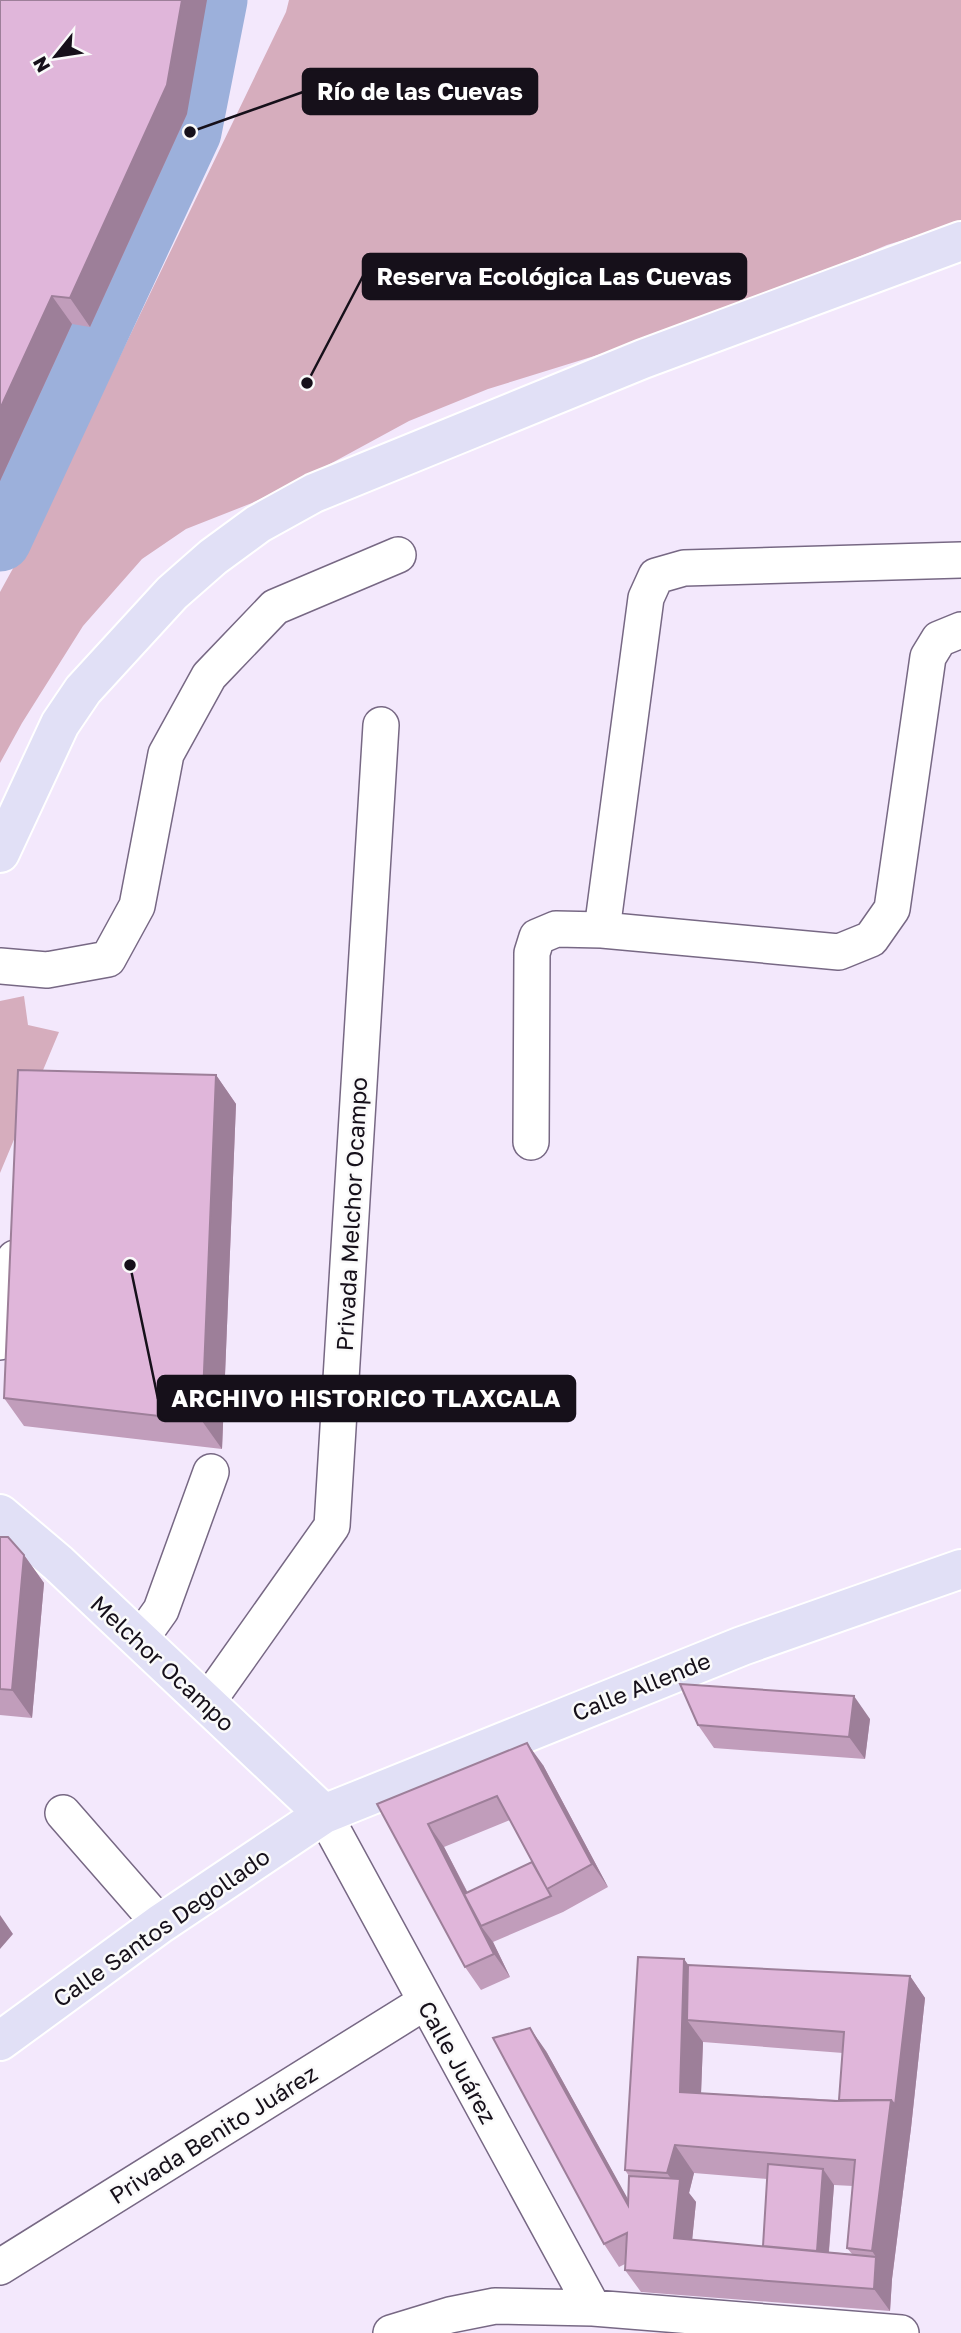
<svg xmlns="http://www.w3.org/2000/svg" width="961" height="2333" font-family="'Golos Text',sans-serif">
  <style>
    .green { fill: #d6adbd }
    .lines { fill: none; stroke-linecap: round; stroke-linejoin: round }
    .river { stroke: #9cb0db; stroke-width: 63 }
    .minor-casing { stroke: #776884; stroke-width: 38 }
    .major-casing { stroke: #fff; stroke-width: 42 }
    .minor { stroke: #fff; stroke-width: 35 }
    .major { stroke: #e1e0f6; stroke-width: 38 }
    .wall { fill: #c19dbb; fill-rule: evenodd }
    .shaded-wall { fill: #9d7f99 }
    .building { fill: #e0b6da; stroke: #9d7f99; stroke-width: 2 }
    .labels { text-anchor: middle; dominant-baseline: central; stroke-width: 5; stroke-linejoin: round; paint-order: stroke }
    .street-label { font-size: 23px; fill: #16101a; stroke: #fafafa }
    .leader { fill: none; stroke: #16101a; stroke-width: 2.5 }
    .callout-dot { fill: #16101a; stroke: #fafafa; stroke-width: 2.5 }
    .callout { fill: #16101a; stroke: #16101a; stroke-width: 2.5 }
    .callout-label { font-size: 24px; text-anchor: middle; font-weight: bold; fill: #fff }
  </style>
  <rect width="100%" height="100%" fill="#f3e8fc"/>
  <path class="green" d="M289,0H961V222L887,245L768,295L672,332L488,389L409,421L306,477L252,503L186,529L142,559L83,626L22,723L0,763V592L50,501L286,12Z
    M24,996L28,1025L59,1032L0,1173V1001Z"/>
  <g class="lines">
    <path class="river" d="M0,540L190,132L216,0"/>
    <g class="minor-casing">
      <path id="minor" d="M602,930L646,598L656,576L684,568L961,560
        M0,966L47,970L108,959L137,906L166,754L209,676L275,607L398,555
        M531,1142L532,953L537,937L556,929L602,930L839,952L871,939L892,909L928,657L939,639L961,630
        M0,1342L15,1258
        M139,1641L161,1610L211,1472
        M206,1704L332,1526L381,725
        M63,1813L160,1924
        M324,1814L593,2308
        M0,2267L425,2002
        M391,2333L450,2315L495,2306L593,2308L901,2333"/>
    </g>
    <g class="major-casing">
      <path id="major" d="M0,853L60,724L83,690L172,593L213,557L258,524L314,493L643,359L961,241
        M0,1514L58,1563L324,1814
        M0,2041L160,1924L324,1814L742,1646L961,1569"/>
    </g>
    <use href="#minor" class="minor"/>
    <use href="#major" class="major"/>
  </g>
  <path class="wall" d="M0,0L187,114L90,327L72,324L0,481Z
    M216,1075L236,1104L222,1449L24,1426L4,1398Z
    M0,1537L24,1555L44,1583L32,1718L0,1715Z
    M870,1719L865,1759L714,1748L698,1725Z
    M543,1765L608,1887L563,1912L493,1942L510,1977L481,1990L465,1967L377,1804ZM510,1820L532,1862L468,1893L444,1847Z
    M684,1959L688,1965L910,1976L925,1998L911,2128L892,2279L890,2311L641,2292L625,2270V2264L619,2267L604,2244L546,2051L628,2200L629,2176L625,2170ZM703,2042L843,2053L839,2100L701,2093ZM694,2173L767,2179L763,2246L692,2240L696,2202L689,2193ZM834,2185L853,2186L847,2248L852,2254L829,2252Z"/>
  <path class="shaded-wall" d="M182,0H207L187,114L90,327L70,298Z
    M52,296L72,324L0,481V409Z
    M216,1075L236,1104L222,1449L202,1421Z
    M24,1555L44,1583L32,1718L12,1690Z
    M854,1696L870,1719L865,1759L849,1737Z
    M527,1743L543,1765L608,1887L592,1864Z
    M428,1824L444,1847L484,1925L481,1926L493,1942L510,1977L494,1954Z
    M0,1915L13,1934L0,1949Z
    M684,1959L704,1987L687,2020L703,2042L700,2120L680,2092Z
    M910,1976L925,1998L911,2128L892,2279L890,2311L874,2289L876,2257L872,2251L891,2100Z
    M530,2028L546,2051L644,2228L628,2205Z
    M675,2145L694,2173L689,2193L696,2202L690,2261L674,2238L679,2190L667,2173Z
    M823,2169L834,2185L827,2273L816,2257Z"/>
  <path class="building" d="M0,0H182L167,85L70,298L52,296L0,409Z
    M18,1070L216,1075L202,1421L4,1398Z
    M0,1537H8L24,1555L12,1690L0,1689Z
    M680,1684L854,1696L849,1737L698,1725Z
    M527,1743L592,1864L547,1889L497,1796L428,1824L494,1954L465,1967L377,1804Z
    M532,1862L551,1896L481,1926L464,1894Z
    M638,1957L684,1959L680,2092L835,2101L891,2100L872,2251L847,2248L855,2160L675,2145L667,2173L625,2170Z
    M688,1965L910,1976L895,2105L891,2100H839L844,2032L687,2020Z
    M530,2028L628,2205L629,2176L680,2179L674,2238L876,2257L874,2289L625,2270L627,2233L604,2244L493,2038Z
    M768,2164L823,2169L817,2251L763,2246Z"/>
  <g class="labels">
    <g class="street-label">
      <text transform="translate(351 1214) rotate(-87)">Privada Melchor Ocampo</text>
      <text transform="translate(163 1663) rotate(43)">Melchor Ocampo</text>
      <text transform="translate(641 1686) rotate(-22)">Calle Allende</text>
      <text transform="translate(161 1927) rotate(-35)">Calle Santos Degollado</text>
      <text transform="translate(458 2062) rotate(61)">Calle Juárez</text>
      <text transform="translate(213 2134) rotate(-32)">Privada Benito Juárez</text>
    </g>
  </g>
  <path class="leader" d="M190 132L303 92M307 383L363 276M130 1265L158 1399"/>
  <g class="callout-dot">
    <circle cx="190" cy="132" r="7"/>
    <circle cx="307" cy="383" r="7"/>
    <circle cx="130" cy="1265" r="7"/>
  </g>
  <g class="callout">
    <rect x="303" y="69" width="234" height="45" rx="7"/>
    <rect x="363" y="254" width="383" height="45" rx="7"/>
    <rect x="158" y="1376" width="417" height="45" rx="7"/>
  </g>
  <g class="callout-label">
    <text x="420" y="100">Río de las Cuevas</text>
    <text x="554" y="285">Reserva Ecológica Las Cuevas</text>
    <text x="366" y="1407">ARCHIVO HISTORICO TLAXCALA</text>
  </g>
  <g transform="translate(56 56) rotate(240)" stroke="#fafafa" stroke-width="5" paint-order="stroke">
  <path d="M0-5L12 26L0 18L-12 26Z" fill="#16101a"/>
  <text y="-10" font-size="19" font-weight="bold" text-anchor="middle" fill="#16101a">N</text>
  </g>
</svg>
